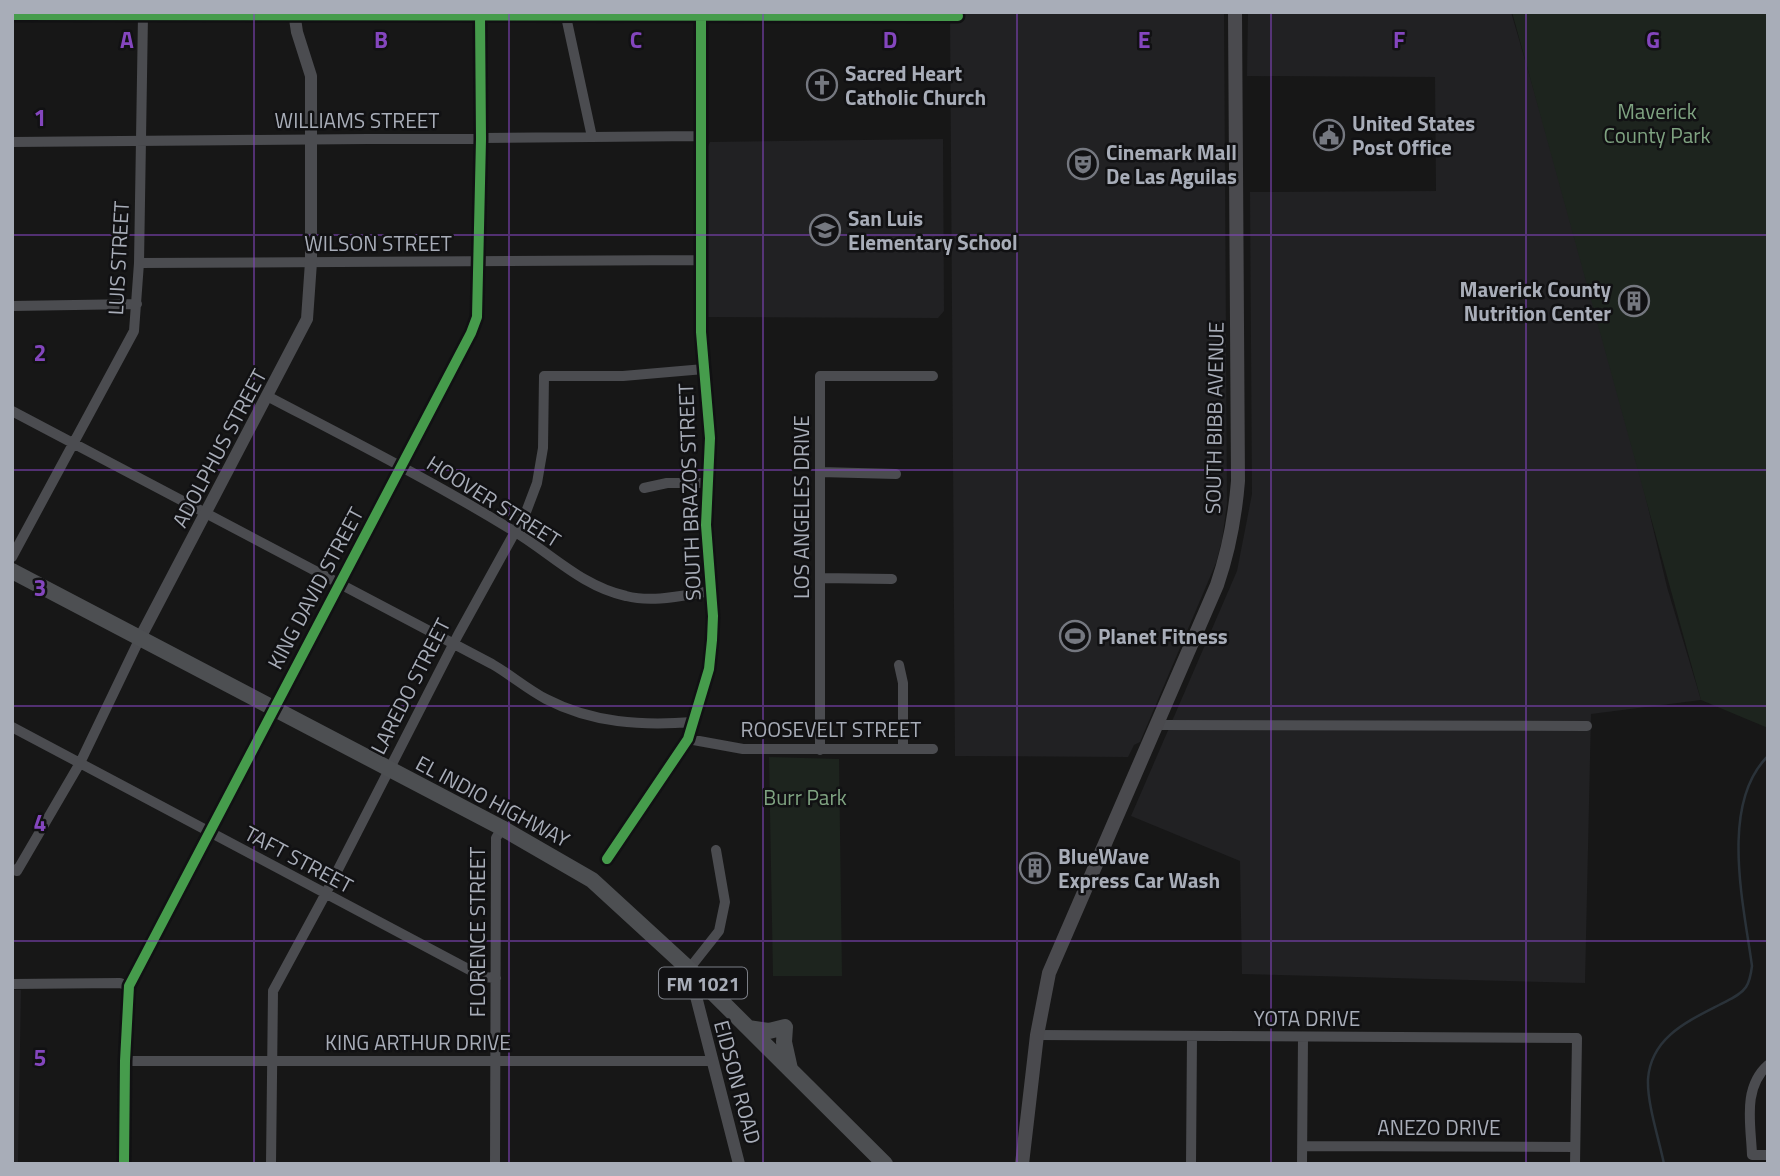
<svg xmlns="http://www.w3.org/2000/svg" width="1780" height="1176" font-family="'Titillium Web',sans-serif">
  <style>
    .built { fill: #212123 }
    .green { fill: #1d241e }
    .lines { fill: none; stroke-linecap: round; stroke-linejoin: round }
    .stream { stroke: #2a3239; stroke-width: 2.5 }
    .minor { stroke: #4b4c50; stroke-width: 10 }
    .tertiary { stroke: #4b4c50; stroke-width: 12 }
    .secondary { stroke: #4a4a4e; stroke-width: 14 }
    .primary { stroke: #4d4f52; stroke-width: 16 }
    .cycleway-casing { stroke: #111113; stroke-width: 15 }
    .cycleway { stroke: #469c4c; stroke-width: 10 }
    .grid { fill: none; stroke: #8446be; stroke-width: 2; stroke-opacity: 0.55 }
    .labels { text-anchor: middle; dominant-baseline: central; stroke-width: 5; stroke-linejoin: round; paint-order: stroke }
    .shield { fill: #111113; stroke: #7b7e86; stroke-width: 2 }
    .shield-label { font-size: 19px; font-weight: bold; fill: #a8adb8 }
    .poi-label { font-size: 21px; font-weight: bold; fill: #a8adb8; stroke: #111113; text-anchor: start }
    .park-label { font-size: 21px; fill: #7fa381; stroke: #111113 }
    .street-label { font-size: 21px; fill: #a8adb8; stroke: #111113 }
    .grid-label { font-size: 23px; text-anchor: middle; font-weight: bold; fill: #8446be; stroke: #111113; stroke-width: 5; stroke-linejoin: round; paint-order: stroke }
  </style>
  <rect width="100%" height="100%" fill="#171717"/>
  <path class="built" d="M950,12H1224L1227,504L1222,540L1216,563L1140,742L1134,745L1128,757L955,756Z
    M1248,12H1511L1615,368L1667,587L1701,700L1591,714L1585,983L1242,974L1240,861L1131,816L1237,571L1252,494L1250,192L1436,191L1435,77L1247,76Z
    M943,139L944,311L938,318L707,317V148L710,142Z
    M12,990H21L18,1164H12Z"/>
  <path class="green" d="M1512,12H1768V728L1701,700Z
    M769,757L839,759L842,976H773Z"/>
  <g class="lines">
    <path class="stream" d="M1664,1164C1659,1139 1647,1104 1648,1079C1651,1038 1686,1022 1719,1005C1728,1000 1740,996 1746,987C1750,981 1751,974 1752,966C1744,906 1719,804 1768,756"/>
    <path class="minor" d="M565,12L592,137
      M12,15L958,16
      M12,142L701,136
      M139,263L701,260
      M12,306L137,304
      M267,396C349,439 432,481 512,530C551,553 581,586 626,596C654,603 684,595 712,591
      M12,411L492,664C511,675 527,689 546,699C592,723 642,726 693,722
      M820,472L896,474
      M644,488L667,483H709
      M12,557L134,331L139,263L143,15
      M820,578L892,579
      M899,665L903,683V749
      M1157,725L1587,726
      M12,727L483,977L496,978
      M688,739L743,749H933
      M820,750V376H933
      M607,859L688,739L709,669L712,640L713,616L706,525L710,438L701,332V12
      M12,869L17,871L80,763L140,638
      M689,969L719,931L725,902L716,850
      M12,984L120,983L129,986
      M1037,1035L1577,1038L1575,1164
      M125,1061H712
      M1768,1065C1742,1088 1751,1125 1752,1155H1768
      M1303,1146L1575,1147
      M124,1164L125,1061L129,986L471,333L477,317L481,139L480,15
      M271,1164L273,991L325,895L458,635L526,512L537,483L543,448L544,376H623L704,369
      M495,1164L496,838L502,828
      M1191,1164L1192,1037
      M1302,1164L1303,1037"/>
    <path class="tertiary" d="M140,638L307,319L311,262V76L297,32L294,12
      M689,969L739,1164"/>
    <path class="secondary" d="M1022,1164L1037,1035L1049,973L1217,585C1229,550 1235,518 1238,481L1235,12"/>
    <path class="primary" d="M12,571L502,828L592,880L689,969L885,1164
      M748,1028L769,1031L785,1027L784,1042L790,1069"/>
    <g class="cycleway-casing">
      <path id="cycleway" d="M12,15L958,16
        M607,859L688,739L709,669L712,640L713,616L706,525L710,438L701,332V12
        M124,1164L125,1061L129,986L471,333L477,317L481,139L480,15"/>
    </g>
    <use href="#cycleway" class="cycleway"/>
  </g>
  <path class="grid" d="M254,12V1164M509,12V1164M763,12V1164M1017,12V1164M1271,12V1164M1526,12V1164M12,235H1768M12,470H1768M12,706H1768M12,941H1768"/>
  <defs>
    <g id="church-ring" transform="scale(1.575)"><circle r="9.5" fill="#111113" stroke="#757880" stroke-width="1.5"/><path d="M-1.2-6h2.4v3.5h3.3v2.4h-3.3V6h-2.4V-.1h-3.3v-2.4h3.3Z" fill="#757880"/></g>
    <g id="civic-ring" transform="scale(1.575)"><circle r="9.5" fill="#111113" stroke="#757880" stroke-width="1.5"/><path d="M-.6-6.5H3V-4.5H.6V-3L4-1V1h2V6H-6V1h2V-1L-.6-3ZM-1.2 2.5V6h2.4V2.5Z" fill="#757880"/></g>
    <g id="theatre-ring" transform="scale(1.575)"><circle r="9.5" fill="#111113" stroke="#757880" stroke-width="1.5"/><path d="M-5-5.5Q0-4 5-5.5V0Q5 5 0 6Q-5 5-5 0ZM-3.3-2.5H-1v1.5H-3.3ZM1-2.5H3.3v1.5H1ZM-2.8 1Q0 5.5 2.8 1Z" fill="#757880"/></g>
    <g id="school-ring" transform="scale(1.575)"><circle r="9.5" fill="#111113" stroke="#757880" stroke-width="1.5"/><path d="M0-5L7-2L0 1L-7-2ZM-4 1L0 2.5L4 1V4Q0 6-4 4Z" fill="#757880"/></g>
    <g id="building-ring" transform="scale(1.575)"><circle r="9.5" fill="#111113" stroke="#757880" stroke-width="1.5"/><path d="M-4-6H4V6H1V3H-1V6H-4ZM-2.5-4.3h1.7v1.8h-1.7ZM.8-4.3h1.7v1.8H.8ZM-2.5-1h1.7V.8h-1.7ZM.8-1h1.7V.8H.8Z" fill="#757880"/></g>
    <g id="stadium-ring" transform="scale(1.575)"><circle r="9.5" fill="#111113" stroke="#757880" stroke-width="1.5"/><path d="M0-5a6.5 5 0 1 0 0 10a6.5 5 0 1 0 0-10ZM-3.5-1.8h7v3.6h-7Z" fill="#757880"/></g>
  </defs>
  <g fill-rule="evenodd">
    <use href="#church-ring" x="822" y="85"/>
    <use href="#civic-ring" x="1329" y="135"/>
    <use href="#theatre-ring" x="1083" y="164"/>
    <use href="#school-ring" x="825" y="230"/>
    <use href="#building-ring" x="1634" y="301"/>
    <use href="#stadium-ring" x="1075" y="636"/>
    <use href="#building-ring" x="1035" y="868"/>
  </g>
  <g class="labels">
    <rect class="shield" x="659" y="967.5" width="88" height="31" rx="5"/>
    <g class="shield-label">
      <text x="703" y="983">FM 1021</text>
    </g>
    <g class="poi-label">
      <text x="845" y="73">Sacred Heart<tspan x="845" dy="24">Catholic Church</tspan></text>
      <text x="1352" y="123">United States<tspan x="1352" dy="24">Post Office</tspan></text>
      <text x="1106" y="152">Cinemark Mall<tspan x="1106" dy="24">De Las Aguilas</tspan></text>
      <text x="848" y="218">San Luis<tspan x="848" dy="24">Elementary School</tspan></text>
      <text x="1611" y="289" text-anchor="end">Maverick County<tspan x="1611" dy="24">Nutrition Center</tspan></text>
      <text x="1098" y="636">Planet Fitness</text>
      <text x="1058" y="856">BlueWave<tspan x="1058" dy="24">Express Car Wash</tspan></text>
    </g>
    <g class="park-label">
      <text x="1657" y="111">Maverick<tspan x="1657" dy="24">County Park</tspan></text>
      <text x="805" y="797">Burr Park</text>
    </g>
    <g class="street-label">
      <text x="357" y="120">WILLIAMS STREET</text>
      <text x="378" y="243">WILSON STREET</text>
      <text transform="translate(118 258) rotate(-87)">LUIS STREET</text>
      <text transform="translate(1214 418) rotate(-89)">SOUTH BIBB AVENUE</text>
      <text transform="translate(219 448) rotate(-62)">ADOLPHUS STREET</text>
      <text transform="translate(689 492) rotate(-92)">SOUTH BRAZOS STREET</text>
      <text transform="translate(494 501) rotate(32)">HOOVER STREET</text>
      <text transform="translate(801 507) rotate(-90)">LOS ANGELES DRIVE</text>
      <text transform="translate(315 588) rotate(-62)">KING DAVID STREET</text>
      <text transform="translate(410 686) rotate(-63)">LAREDO STREET</text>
      <text x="831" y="729">ROOSEVELT STREET</text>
      <text transform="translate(493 801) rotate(28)">EL INDIO HIGHWAY</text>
      <text transform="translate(299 859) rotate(28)">TAFT STREET</text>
      <text transform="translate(477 932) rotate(-90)">FLORENCE STREET</text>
      <text x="1307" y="1018">YOTA DRIVE</text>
      <text x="418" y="1042">KING ARTHUR DRIVE</text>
      <text transform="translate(738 1082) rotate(75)">EIDSON ROAD</text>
      <text x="1439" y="1127">ANEZO DRIVE</text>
    </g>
  </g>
  <g class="grid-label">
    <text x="127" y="48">A</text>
    <text x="381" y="48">B</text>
    <text x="636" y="48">C</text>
    <text x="890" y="48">D</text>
    <text x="1144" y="48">E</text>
    <text x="1399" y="48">F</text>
    <text x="1653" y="48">G</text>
    <text x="40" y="126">1</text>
    <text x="40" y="361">2</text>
    <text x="40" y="596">3</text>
    <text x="40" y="831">4</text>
    <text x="40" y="1066">5</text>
  </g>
  <rect width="1780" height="1176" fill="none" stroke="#a8adb8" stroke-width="28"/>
</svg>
